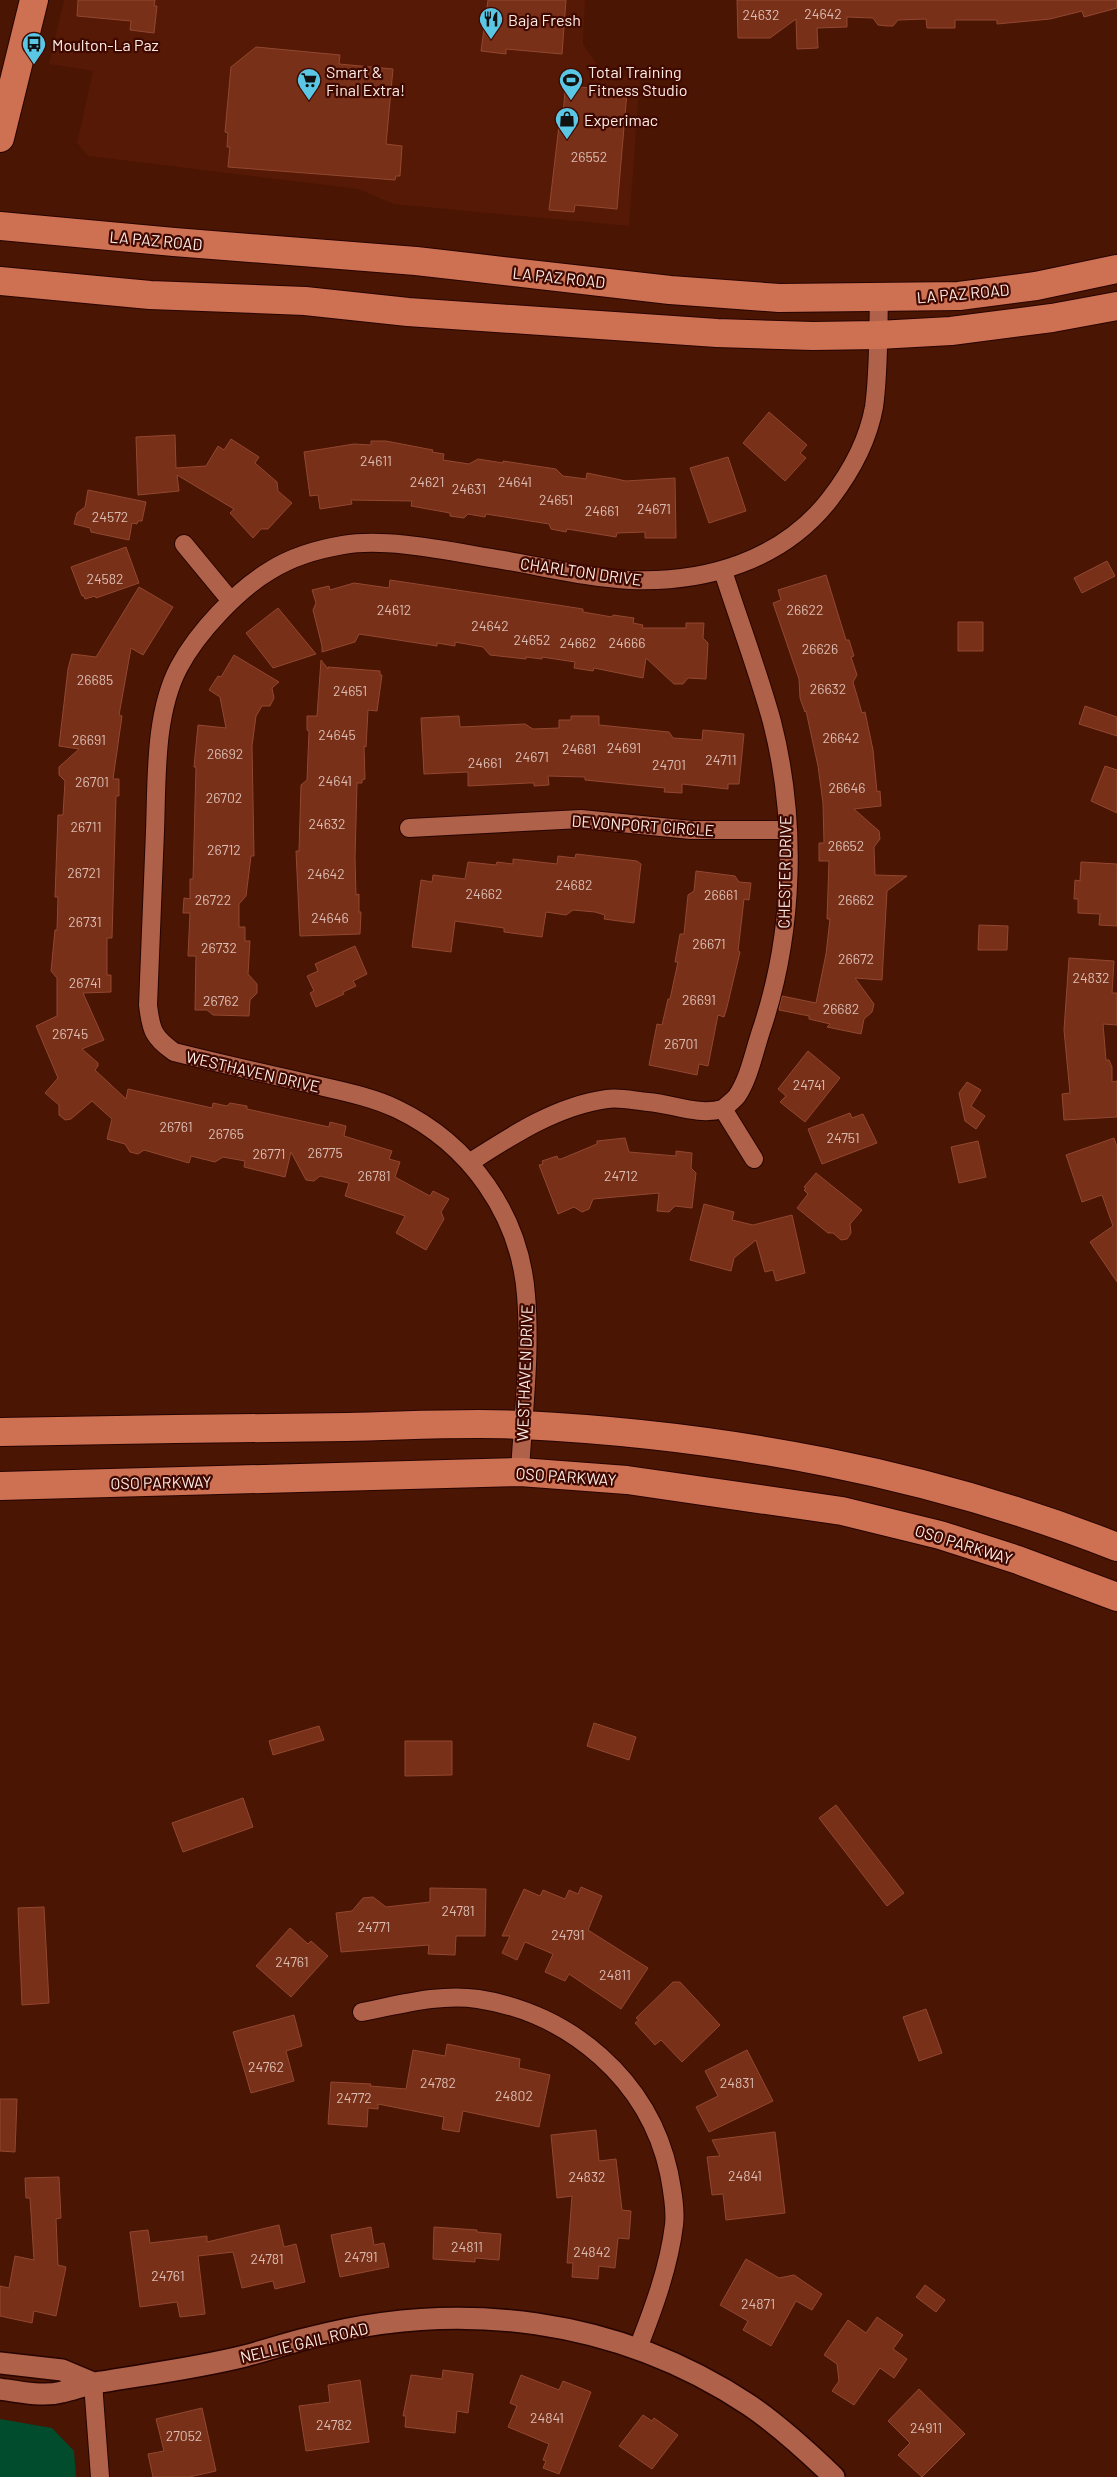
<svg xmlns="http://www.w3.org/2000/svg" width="1117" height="2477" font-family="Barlow,sans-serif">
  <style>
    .built { fill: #551905 }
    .green { fill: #004c2d }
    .building { fill: #783019; stroke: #924730 }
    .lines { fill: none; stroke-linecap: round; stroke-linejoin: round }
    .minor-casing { stroke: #280400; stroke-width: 20 }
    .tertiary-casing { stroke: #280400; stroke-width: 24 }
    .primary-casing { stroke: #280400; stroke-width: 30 }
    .minor { stroke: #af6249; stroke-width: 18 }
    .tertiary { stroke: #af6249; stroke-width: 21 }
    .primary { stroke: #ce7153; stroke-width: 28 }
    .labels { text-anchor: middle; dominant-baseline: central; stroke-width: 4.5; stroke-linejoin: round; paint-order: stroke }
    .number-label { font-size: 14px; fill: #dcbcb2 }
    .poi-label { font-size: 16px; fill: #fdebe5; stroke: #3f0900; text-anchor: start }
    .street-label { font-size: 16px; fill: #fdebe5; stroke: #3f0900 }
  </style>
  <rect width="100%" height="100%" fill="#4a1503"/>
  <path class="built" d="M64,0H585L583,44L603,73L640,78L629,226L393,204L358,189L88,156L77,143L93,71L49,64Z"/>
  <path class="green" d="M0,2419L52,2428L74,2451L76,2477H0Z"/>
  <path class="building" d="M78,0H155L154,6H157L154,33L130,30L131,21L77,16Z
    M488,0H566L562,54L506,49V54L481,51Z
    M737,0H1117V8L1084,17L1082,11L1050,19L997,24V20H955V28H927L926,19L898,20L893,26H887L878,25L873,18L847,17V27L817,28L818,48L797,49L796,19L770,38H738Z
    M256,47L340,55L339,64L393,69L386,144L402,146L400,176H396L395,180L228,167L230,147H227L228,133L225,132L231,67Z
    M571,86L627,92L617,209L575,205L574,212L549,210L559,126L562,127L565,91L571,92Z
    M769,412L807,445L800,453L806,458L785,481L743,443Z
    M175,435L176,468L206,466L218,446L224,450L231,439L259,457L255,463L277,482L278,491L292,503L268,529H261L253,538L230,513L234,509L177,475L179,491L138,495L136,437Z
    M371,441H386L433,450L432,452L444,454L443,460L469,464L478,459L503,463V461L556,469L563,476L586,479L587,473L626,481L675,478L676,538H645V532L617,533L616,537L567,529L566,532L551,529L549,524L486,514L485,517L468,514L464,518L450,516V513L411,506L412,501L351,500L352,504L320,509L318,495L310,496L304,452L354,444L371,445Z
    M728,457L746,511L709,523L690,468Z
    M88,490L146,502L142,521H138L137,524L132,523L129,540L91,532L90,528L74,524L77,513L85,507Z
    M126,547L139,583L96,598L95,596L85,599L84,596H82L71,567Z
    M1107,561L1115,576L1082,593L1074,578Z
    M826,575L846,640H849L854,656L851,657L857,675L853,682L862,713L865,712L873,750L877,792L880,791L881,806L854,809L879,831L880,839L874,847L875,875L907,876L887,891L882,980L855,978L874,1004L872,1012L864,1019L861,1034L827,1027L830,1024L809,1019V1016L779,1010L782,996L816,1003L826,954L830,919H827L829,861H819V843H824L823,803L818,766L806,711L805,712L800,698L799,679L773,603L781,600L778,590Z
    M390,580L564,606L583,609V612L612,617L613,615L634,618L633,623L643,625L642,628H686V623H704L703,638L708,643L706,679L688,678L683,684H674L646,658L643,678L594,668L593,671L574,668L575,662L542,657V659L526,657V659L490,655L483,647L455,642V646L437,643V646L359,634L355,642L322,652V646L313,610L316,603L312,590L329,586L330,590L354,583L389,588Z
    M139,587L173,607L143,655L131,648L119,715L122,716L113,779H119V796H116L112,938H107V975H111V992L83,993L104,1040L82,1049L98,1063V1066L95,1070L126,1099L128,1089L212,1108L213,1103L227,1106L230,1103L247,1106V1109L329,1127L330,1122L346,1126L344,1136L392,1151L389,1159L400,1162L395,1177L430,1196L433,1191L449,1199L441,1212L444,1219L426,1250L396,1233L405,1216L345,1196L349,1183L320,1176L314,1181L306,1180L291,1152L285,1177L244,1167L245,1161L223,1157L215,1162L191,1156L189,1163L144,1150L138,1154L130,1152L125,1144L107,1139L112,1119L92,1101L71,1119L65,1120L59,1115V1105L45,1093L58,1078L36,1026L57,1016V978L51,971L55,930H57L58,897H55L58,815H63L65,781L59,775V767L79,749L59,746L68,669L72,654L96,657Z
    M278,608L316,654L273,668L246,633Z
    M958,622H983V651H958Z
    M234,655L279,682L272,688L274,698L270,706H262L256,716L252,746L254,856H251L246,896L239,904V927H245V941H250L248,974L257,984V993L250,1000L249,1016L213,1015L207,1010H195L196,956H188L190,913H183L184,898L190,899V879H193L196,767H194L198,725L226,728L220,697L209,690L218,676L221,677Z
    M321,660L328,669V667L380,671V675H382L377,711L368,710L366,747L364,746L365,779L362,780V783H357L355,858L356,895L359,894V912H361L360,934L300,936L296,851H299L301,785L307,780L309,731L307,730V716H317Z
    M1085,706L1117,717V736L1079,724Z
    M459,716L460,727L525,724L533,729L559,728V720H571V716H599V725L669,732L673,738L702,740L703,730L744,734L739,784H728V789L682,784V793L664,792L665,788L585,780V777L548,776L549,785L534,786V783H529L468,786V772L424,774L421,718Z
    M1105,766L1117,770V813L1091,801Z
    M576,854L637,861L641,864L634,923L604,919L605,915L595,912L573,910L566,915L546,912L542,937L504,932V928L455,921L451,952L412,947L421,880L432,882L433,875L465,879L468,862L496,865L497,862L513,864V859L557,864L558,856L575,858Z
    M1081,862L1117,864V926L1099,925L1100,914L1078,913V899H1074L1075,880L1080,881Z
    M696,871L735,876L739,882L751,883L749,900L744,899L738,951L740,952L727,1007L724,1017L718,1015L708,1066L699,1064L697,1075L649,1065L657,1024L662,1025L668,999H670L678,962H675L680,934H684L688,895L694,891Z
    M979,925L1008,926L1007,950H978Z
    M355,946L367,974L353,981L356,986L343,992L344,994L316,1007L310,993L314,991L307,976L318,971L315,964Z
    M1069,958L1114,961L1112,993H1117V1025L1103,1024L1106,1060H1109L1112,1067V1082L1117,1081V1117L1064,1120L1062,1094L1070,1093L1064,1030Z
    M808,1051L840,1078L805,1122L780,1102L786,1096L778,1089Z
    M967,1082L981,1090L971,1106L985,1116L976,1129L965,1121L959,1093Z
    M850,1113L852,1118L863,1114L877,1143L822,1164L808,1129Z
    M625,1138L629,1152L676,1156V1151L692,1153L691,1168L696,1173L692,1208L675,1206L669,1212L657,1211L659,1193L593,1199L589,1209L582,1212L574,1207L558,1214L539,1165L543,1164L542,1161L557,1156L558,1159H561L597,1144V1141Z
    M1114,1138L1117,1147V1282L1090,1242L1113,1226L1102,1195L1082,1202L1066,1155Z
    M978,1141L986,1177L959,1183L951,1147Z
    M816,1173L862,1210L850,1224L851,1233L847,1239L841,1240L833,1233H828L797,1208L808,1194L804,1190L806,1188L804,1187Z
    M704,1204L734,1212L732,1220L753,1225L792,1215L805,1273L776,1281L773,1270L765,1272L756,1240L734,1258L731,1271L690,1260Z
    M594,1723L636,1737L629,1760L587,1746Z
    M319,1726L324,1740L273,1755L269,1741Z
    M405,1741H452V1775L405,1776Z
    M243,1798L253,1827L183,1852L172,1823Z
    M836,1805L904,1893L887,1906L819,1818Z
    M581,1887L602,1896L588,1930L648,1968L621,2009L569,1974L565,1981L545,1972L553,1954L525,1942L517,1960L502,1953L510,1936H502L524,1889L540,1896L543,1890L565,1899L569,1890L578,1894Z
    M430,1888L486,1889L485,1936H456L455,1955L428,1954L429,1945L341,1952L336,1913L352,1911L363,1898L373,1897L386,1907L430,1902Z
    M44,1907L49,2003L22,2005L18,1908Z
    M290,1928L308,1944L311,1941L328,1956L291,1997L256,1966Z
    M673,1982H680L720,2025L682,2062L661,2040L655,2045L635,2023L639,2020L636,2018Z
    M926,2009L942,2053L919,2061L903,2017Z
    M294,2015L302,2046L286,2051L294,2081L251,2093L233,2032Z
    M447,2044L520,2059L519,2068L550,2075L539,2127L463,2111L459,2132L442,2129L444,2117L378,2104V2109L368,2108L367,2127L328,2124L331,2082L371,2084L370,2086L406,2089L413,2050L445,2056Z
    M747,2050L773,2101L709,2132L696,2107L718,2096L705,2071Z
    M0,2099H17L15,2152L0,2151Z
    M596,2130L599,2161L616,2159L622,2210L631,2211L629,2239L618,2238L615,2268L599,2266L598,2279L572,2277L573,2263H567L572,2196L557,2198L551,2135Z
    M775,2132L785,2213L726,2220L723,2194L712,2195L707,2157L720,2156L712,2140Z
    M59,2177L61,2218L56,2219L58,2265L66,2267L56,2316L34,2311L32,2323L0,2316V2286L9,2288L15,2256L34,2260L30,2198H26L25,2178Z
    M279,2225L284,2247L296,2244L305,2282L275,2289L273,2281L242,2288L233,2252L198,2256L205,2314L180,2317L177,2302L140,2307L130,2232L148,2230L150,2243L207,2236V2242Z
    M371,2227L374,2245L384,2243L389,2267L340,2277L331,2235Z
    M434,2227L477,2230V2232L501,2234L499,2260L475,2258V2262L433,2259Z
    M746,2259L779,2278L794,2275L822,2294L812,2310L796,2301L771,2346L743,2330L748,2321L720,2305Z
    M925,2285L945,2300L936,2312L916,2297Z
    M877,2317L903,2335L893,2349L907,2359L894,2378L880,2368L854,2405L832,2391L839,2381L837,2364L824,2355L848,2320L866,2333Z
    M443,2370L473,2374L468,2413L457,2411L455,2433L405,2427L406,2416H403L411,2375L442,2379Z
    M521,2375L559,2390L563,2381L591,2392L559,2474L543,2468L546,2461L543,2460L549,2444L508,2427L517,2406L510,2403Z
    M360,2380L369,2442L306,2451L299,2406L330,2402L328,2385Z
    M919,2389L965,2434L922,2477L898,2455L910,2443L888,2421Z
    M202,2408L216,2471L189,2477H153L148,2454L164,2451L156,2419Z
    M643,2415L652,2421L654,2418L678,2435L652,2469L619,2446Z"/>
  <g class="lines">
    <g class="minor-casing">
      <path id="minor" d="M184,544L231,601
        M723,571C739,621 758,671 772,722C797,820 794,929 763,1025C755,1047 750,1077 737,1096C733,1101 727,1105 723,1109
        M409,828L581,819L691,830H788
        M469,1163C511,1136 556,1106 607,1099C620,1097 635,1101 648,1102C674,1104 697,1116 723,1109L754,1159
        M520,1472C523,1414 531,1354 526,1295C520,1215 470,1144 397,1109C370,1096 336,1090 307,1083C262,1073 218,1063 174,1052C153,1037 151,1030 148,1005C150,947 153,889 155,831C157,780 154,714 179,667C197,633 237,590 271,570C292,557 319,549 343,545C389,537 457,553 503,560C544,567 589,578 630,580C705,583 782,561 830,499C850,473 868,440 874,407C879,371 878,334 879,298
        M362,2012C399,2005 440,1993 478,1999C570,2013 649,2080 669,2173C672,2189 676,2209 674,2225C669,2267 653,2310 638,2348
        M93,2383L100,2477"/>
    </g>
    <g class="tertiary-casing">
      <path id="tertiary" d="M0,2363L62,2370L93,2383
        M0,2389C19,2392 44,2397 62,2392C75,2389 87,2384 101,2382C149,2374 197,2368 245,2356C267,2350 288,2343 309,2338C460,2298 618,2318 749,2405C780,2426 807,2451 834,2477"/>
    </g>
    <g class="primary-casing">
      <path id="primary" d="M0,138L34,0
        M0,226L174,242L416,261L670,290L779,298L959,296L1036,286L1117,269
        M0,281L150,295L305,301L408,312L717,333L813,336L878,335L951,331L1052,318L1117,306
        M0,1432C116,1430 231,1428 347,1427C405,1426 465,1422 523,1425C725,1435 930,1473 1117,1547
        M0,1486L520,1472L627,1480L842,1511L940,1535L1018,1560L1117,1597"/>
    </g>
    <use href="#minor" class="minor"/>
    <use href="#tertiary" class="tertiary"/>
    <use href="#primary" class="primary"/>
  </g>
  <defs>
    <g id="restaurant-pin" transform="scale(1.25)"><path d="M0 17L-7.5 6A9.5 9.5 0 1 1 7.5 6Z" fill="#5ac8e5" stroke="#3f0900"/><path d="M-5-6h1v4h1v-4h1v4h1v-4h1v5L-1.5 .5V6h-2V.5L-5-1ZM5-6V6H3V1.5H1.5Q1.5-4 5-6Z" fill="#111"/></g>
    <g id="bus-pin" transform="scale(1.25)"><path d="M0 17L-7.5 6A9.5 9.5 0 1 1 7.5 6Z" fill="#5ac8e5" stroke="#3f0900"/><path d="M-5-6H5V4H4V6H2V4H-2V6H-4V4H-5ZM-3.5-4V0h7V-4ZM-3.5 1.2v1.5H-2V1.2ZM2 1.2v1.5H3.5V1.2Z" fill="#111"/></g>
    <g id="supermarket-pin" transform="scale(1.25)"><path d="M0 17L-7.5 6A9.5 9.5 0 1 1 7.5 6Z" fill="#5ac8e5" stroke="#3f0900"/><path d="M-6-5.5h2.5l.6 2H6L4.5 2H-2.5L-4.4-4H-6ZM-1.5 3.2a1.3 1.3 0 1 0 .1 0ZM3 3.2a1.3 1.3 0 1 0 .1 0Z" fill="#111"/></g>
    <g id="stadium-pin" transform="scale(1.25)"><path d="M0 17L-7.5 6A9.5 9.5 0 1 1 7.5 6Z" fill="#5ac8e5" stroke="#3f0900"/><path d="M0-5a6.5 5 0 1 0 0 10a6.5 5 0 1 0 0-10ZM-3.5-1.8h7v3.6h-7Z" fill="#111"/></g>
    <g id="shop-pin" transform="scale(1.25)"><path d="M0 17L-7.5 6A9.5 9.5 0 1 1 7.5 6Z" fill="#5ac8e5" stroke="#3f0900"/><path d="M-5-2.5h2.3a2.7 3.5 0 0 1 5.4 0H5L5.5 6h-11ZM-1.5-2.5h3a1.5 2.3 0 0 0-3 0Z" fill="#111"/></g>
  </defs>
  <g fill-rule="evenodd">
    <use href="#restaurant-pin" x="491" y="19"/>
    <use href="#bus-pin" x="34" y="44"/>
    <use href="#supermarket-pin" x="309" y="80"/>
    <use href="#stadium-pin" x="571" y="80"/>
    <use href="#shop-pin" x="567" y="119"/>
  </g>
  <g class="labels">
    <g class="number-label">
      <text x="823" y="13">24642</text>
      <text x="761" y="14">24632</text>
      <text x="589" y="156">26552</text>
      <text x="376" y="460">24611</text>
      <text x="427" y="481">24621</text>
      <text x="515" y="481">24641</text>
      <text x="469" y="488">24631</text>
      <text x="556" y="499">24651</text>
      <text x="654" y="508">24671</text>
      <text x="602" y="510">24661</text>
      <text x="110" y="516">24572</text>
      <text x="105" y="578">24582</text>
      <text x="394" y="609">24612</text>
      <text x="805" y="609">26622</text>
      <text x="490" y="625">24642</text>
      <text x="532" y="639">24652</text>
      <text x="578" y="642">24662</text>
      <text x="627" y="642">24666</text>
      <text x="820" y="648">26626</text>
      <text x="95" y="679">26685</text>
      <text x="828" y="688">26632</text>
      <text x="350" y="690">24651</text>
      <text x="337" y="734">24645</text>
      <text x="841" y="737">26642</text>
      <text x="89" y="739">26691</text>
      <text x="624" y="747">24691</text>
      <text x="579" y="748">24681</text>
      <text x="225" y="753">26692</text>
      <text x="532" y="756">24671</text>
      <text x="721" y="759">24711</text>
      <text x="485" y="762">24661</text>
      <text x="669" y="764">24701</text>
      <text x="335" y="780">24641</text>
      <text x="92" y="781">26701</text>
      <text x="847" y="787">26646</text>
      <text x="224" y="797">26702</text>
      <text x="327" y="823">24632</text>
      <text x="86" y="826">26711</text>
      <text x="846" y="845">26652</text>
      <text x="224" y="849">26712</text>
      <text x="84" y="872">26721</text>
      <text x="326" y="873">24642</text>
      <text x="574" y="884">24682</text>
      <text x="484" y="893">24662</text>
      <text x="721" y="894">26661</text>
      <text x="213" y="899">26722</text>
      <text x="856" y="899">26662</text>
      <text x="330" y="917">24646</text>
      <text x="85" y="921">26731</text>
      <text x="709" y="943">26671</text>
      <text x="219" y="947">26732</text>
      <text x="856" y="958">26672</text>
      <text x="1091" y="977">24832</text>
      <text x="85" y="982">26741</text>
      <text x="699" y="999">26691</text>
      <text x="221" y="1000">26762</text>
      <text x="841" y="1008">26682</text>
      <text x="70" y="1033">26745</text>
      <text x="681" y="1043">26701</text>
      <text x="809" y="1084">24741</text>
      <text x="176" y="1126">26761</text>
      <text x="226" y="1133">26765</text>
      <text x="843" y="1137">24751</text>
      <text x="325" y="1152">26775</text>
      <text x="269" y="1153">26771</text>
      <text x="374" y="1175">26781</text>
      <text x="621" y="1175">24712</text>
      <text x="458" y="1910">24781</text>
      <text x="374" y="1926">24771</text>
      <text x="568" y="1934">24791</text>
      <text x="292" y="1961">24761</text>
      <text x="615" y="1974">24811</text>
      <text x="266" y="2066">24762</text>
      <text x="438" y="2082">24782</text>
      <text x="737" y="2082">24831</text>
      <text x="514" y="2095">24802</text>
      <text x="354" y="2097">24772</text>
      <text x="745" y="2175">24841</text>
      <text x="587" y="2176">24832</text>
      <text x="467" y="2246">24811</text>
      <text x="592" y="2251">24842</text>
      <text x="361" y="2256">24791</text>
      <text x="267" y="2258">24781</text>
      <text x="168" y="2275">24761</text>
      <text x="758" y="2303">24871</text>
      <text x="547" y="2417">24841</text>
      <text x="334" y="2424">24782</text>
      <text x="926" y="2427">24911</text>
      <text x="184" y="2435">27052</text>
    </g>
    <g class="poi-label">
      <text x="508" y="19">Baja Fresh</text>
      <text x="52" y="44">Moulton-La Paz</text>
      <text x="326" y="71">Smart &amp;<tspan x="326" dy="18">Final Extra!</tspan></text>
      <text x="588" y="71">Total Training<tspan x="588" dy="18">Fitness Studio</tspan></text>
      <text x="584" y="119">Experimac</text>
    </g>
    <g class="street-label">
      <text transform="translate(156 240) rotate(5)">LA PAZ ROAD</text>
      <text transform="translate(559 277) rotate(6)">LA PAZ ROAD</text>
      <text transform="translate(963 293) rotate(-5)">LA PAZ ROAD</text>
      <text transform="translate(581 571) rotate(8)">CHARLTON DRIVE</text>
      <text transform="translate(643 825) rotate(4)">DEVONPORT CIRCLE</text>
      <text transform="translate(784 872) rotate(-89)">CHESTER DRIVE</text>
      <text transform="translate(253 1071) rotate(13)">WESTHAVEN DRIVE</text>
      <text transform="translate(524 1373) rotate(-88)">WESTHAVEN DRIVE</text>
      <text transform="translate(566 1476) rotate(4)">OSO PARKWAY</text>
      <text transform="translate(161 1482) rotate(-1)">OSO PARKWAY</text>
      <text transform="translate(964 1544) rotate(17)">OSO PARKWAY</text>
      <text transform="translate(304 2342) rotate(-13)">NELLIE GAIL ROAD</text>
    </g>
  </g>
</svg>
